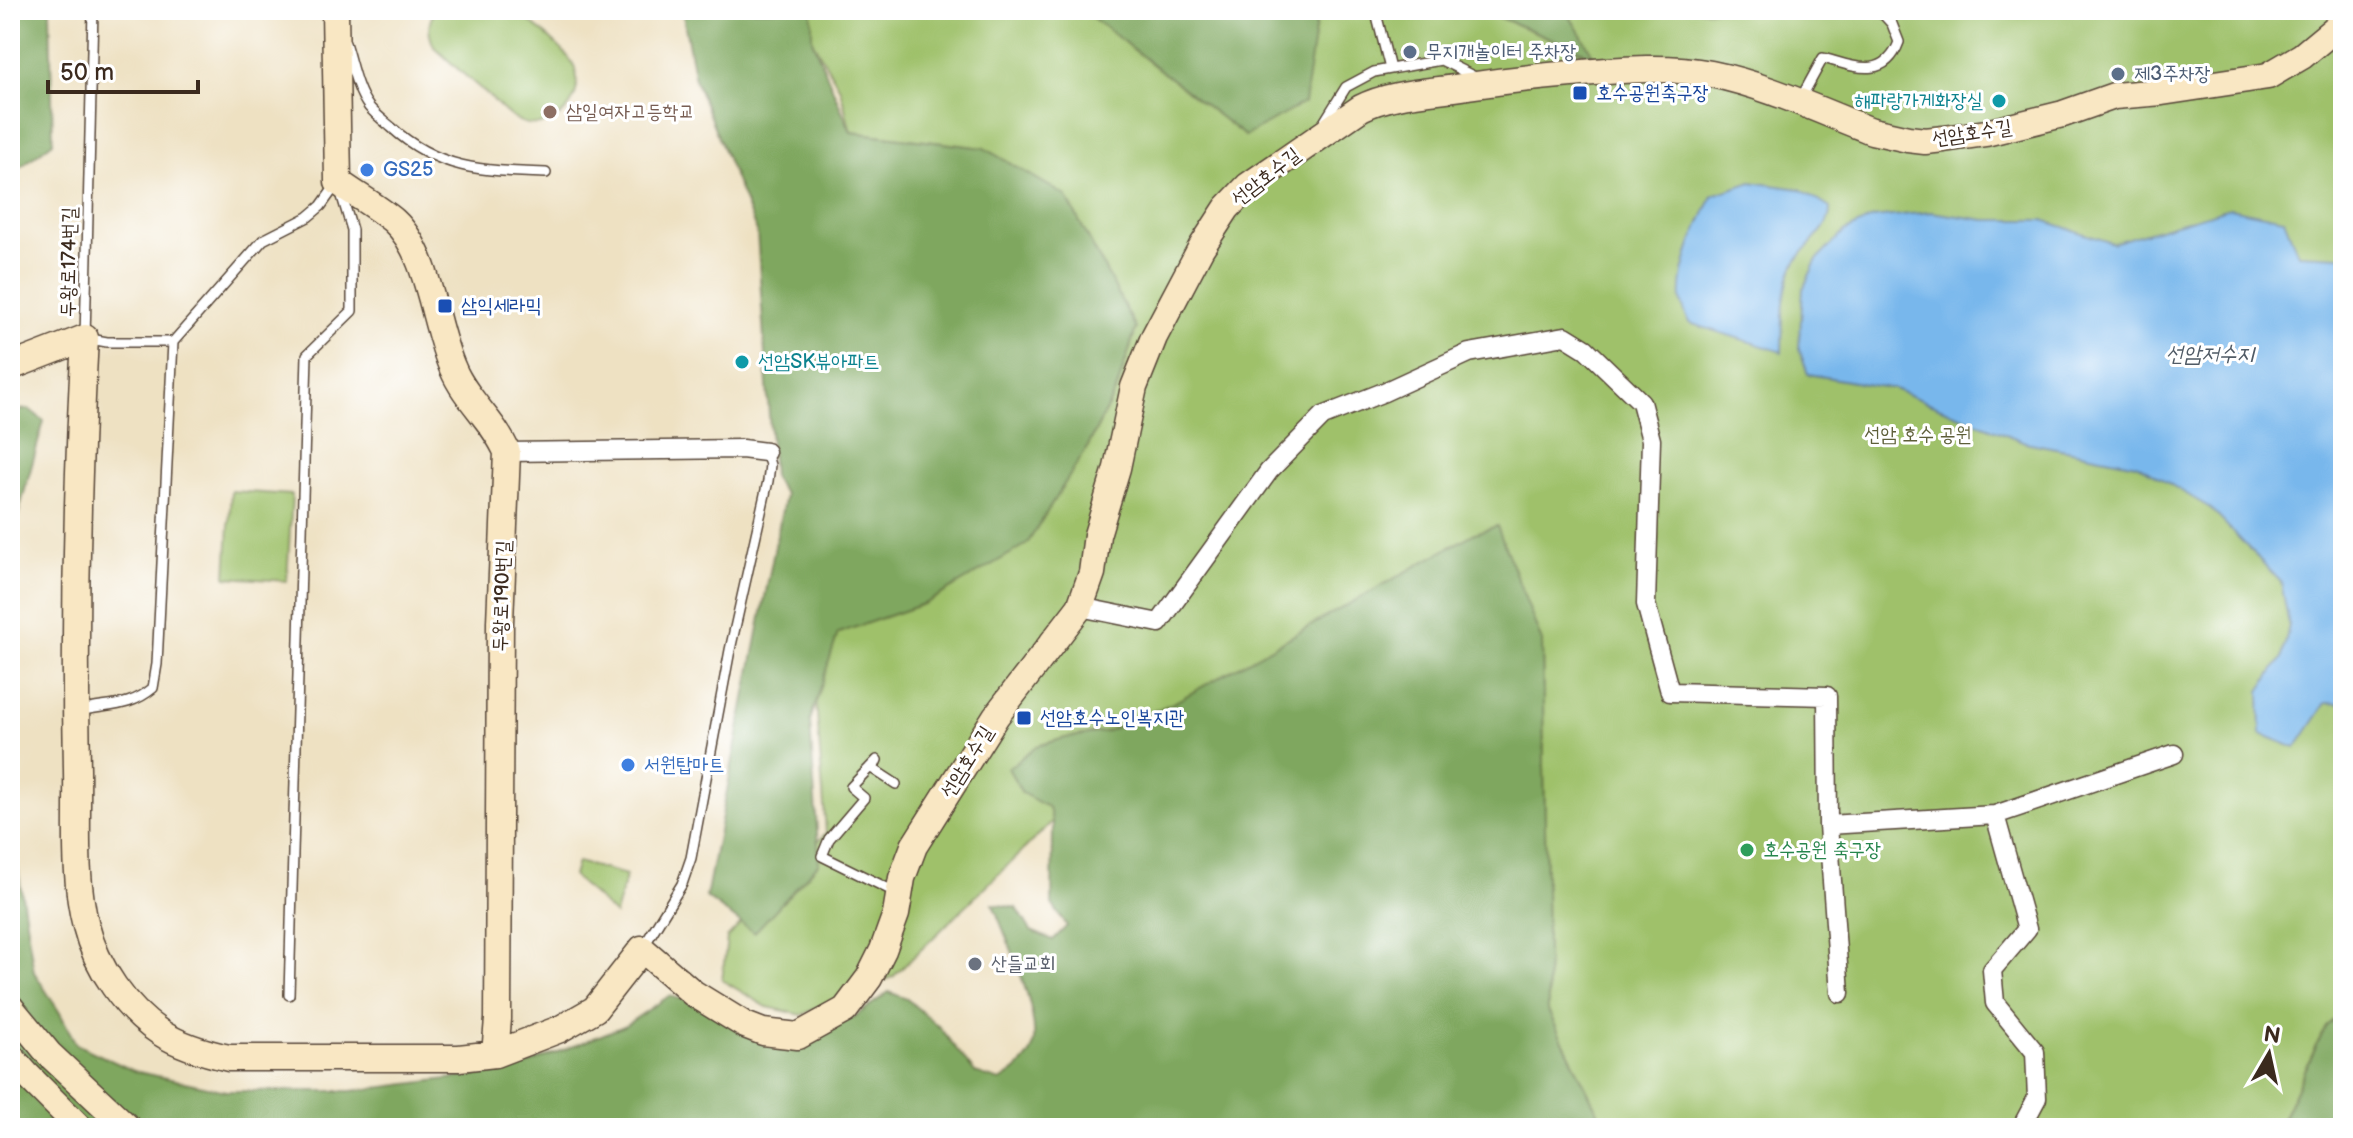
<svg xmlns="http://www.w3.org/2000/svg" width="2353" height="1138" font-family="'Balsamiq Sans','Poor Story',sans-serif">
  <style>
    .green { fill: #9fc16b; stroke: #6d7644; stroke-width: 2 }
    .forest { fill: #7fa75f; stroke: #5d683e; stroke-width: 2 }
    .water { fill: #78b7ec; stroke: #5a7085; stroke-width: 2 }
    .lines { fill: none; stroke-linecap: round; stroke-linejoin: round }
    .lane-casing { stroke: #564537; stroke-width: 12 }
    .street-casing { stroke: #564537; stroke-width: 21 }
    .secondary-casing { stroke: #564537; stroke-width: 29 }
    .lane { stroke: #fff; stroke-width: 9 }
    .street { stroke: #fff; stroke-width: 18 }
    .secondary { stroke: #f9e7c3; stroke-width: 26 }
    .service-dot { fill: #5c6f8a; stroke: #fff; stroke-width: 3 }
    .transit-dot { fill: #1a4fb4; stroke: #fff; stroke-width: 3 }
    .culture-dot { fill: #0f9aa8; stroke: #fff; stroke-width: 3 }
    .education-dot { fill: #8d6e63; stroke: #fff; stroke-width: 3 }
    .shop-dot { fill: #3f7fe0; stroke: #fff; stroke-width: 3 }
    .leisure-dot { fill: #2e9e5b; stroke: #fff; stroke-width: 3 }
    .worship-dot { fill: #6b7280; stroke: #fff; stroke-width: 3 }
    .labels { text-anchor: middle; dominant-baseline: central; stroke-width: 6; stroke-linejoin: round; paint-order: stroke }
    .service-label { font-size: 20px; fill: #4e5e75; stroke: #fff; text-anchor: start }
    .transit-label { font-size: 20px; fill: #164399; stroke: #fff; text-anchor: start }
    .culture-label { font-size: 20px; fill: #0d838f; stroke: #fff; text-anchor: end }
    .education-label { font-size: 20px; fill: #785e54; stroke: #fff; text-anchor: start }
    .street-label { font-size: 20px; fill: #3b2a1e; stroke: #fff }
    .shop-label { font-size: 20px; fill: #366cbe; stroke: #fff; text-anchor: start }
    .park-label { font-size: 20px; fill: #5e5f39; stroke: #fff }
    .leisure-label { font-size: 20px; fill: #27864d; stroke: #fff; text-anchor: start }
    .worship-label { font-size: 20px; fill: #5b616d; stroke: #fff; text-anchor: start }
    .water-label { font-size: 22px; font-style: italic; fill: #505b66; stroke: #fff }
  </style>
  <rect width="100%" height="100%" fill="#fff"/>
  <filter id="ink" filterUnits="userSpaceOnUse"><feTurbulence type="fractalNoise" baseFrequency=".0125" numOctaves="2"/><feDisplacementMap in="SourceGraphic" scale="16" xChannelSelector="R" yChannelSelector="G"/><feConvolveMatrix kernelMatrix="1 2 1 2 8 2 1 2 1" color-interpolation-filters="sRGB"/></filter>
  <filter id="wash" filterUnits="userSpaceOnUse"><feTurbulence type="fractalNoise" baseFrequency=".006" numOctaves="4" result="noise"/><feDisplacementMap in="SourceGraphic" scale="32" xChannelSelector="R" yChannelSelector="G"/><feGaussianBlur stdDeviation="1.8" result="paint"/><feColorMatrix in="noise" values="0 0 0 0 0 0 0 0 0 0 0 0 0 0 0 0 0 1.4 0 .05"/><feComposite in="paint" operator="in"/></filter>
  <g filter="url(#wash)">
    <rect width="100%" height="100%" fill="#eee1c2"/>
    <path class="green" d="M435,10H516C530,23 567,49 574,66C589,102 548,140 513,118C505,113 497,104 490,97C471,81 452,64 434,47C428,33 427,24 435,10Z
      M812,10H1083L1245,136L1318,10H1482L1592,56L1566,10H2343V1013L2326,1026L2278,1128H1606L1548,1011L1542,642L1175,702L893,977L844,995L802,1015L767,1007L722,980L727,938L826,833L814,673L838,633L926,603L1027,543L1088,446L1117,388L1136,329L984,148L851,132L840,89L812,40Z
      M231,491L292,495L287,581L226,577Z
      M577,862L626,875L615,915L573,876Z"/>
    <path class="forest" d="M10,10H50L53,142L10,175Z
      M682,10H812V40L851,132L984,148L1066,196L1136,328L1117,388L1088,446L1027,544L926,603L838,633L810,721L819,863L754,933L706,897L785,495L773,477L757,232L695,80Z
      M1083,10H1318L1304,103L1245,136Z
      M1482,10H1566L1594,56Z
      M29,409L44,421L10,544V411Z
      M1497,526L1542,642L1548,1011L1606,1128H10V561L15,617L10,725L11,825L34,972L60,1013L76,1044L134,1071L226,1091H352L511,1071L624,1026L669,996L698,1003L762,1042L854,1017L889,992L907,999L939,1027L975,1073L1000,1081C1012,1074 1025,1064 1031,1052C1046,1022 1005,936 993,904L1017,908L1031,931L1053,940L1067,926L1052,904L1053,825L1049,808L1022,793L1008,768L1037,746L1065,738L1108,731L1175,702L1475,533Z
      M2343,1013V1128H2278L2326,1026Z"/>
    <path class="water" d="M1751,182L1800,189L1830,208C1831,231 1804,245 1794,265C1781,291 1783,324 1782,352L1689,323C1687,316 1682,307 1681,299C1678,267 1700,222 1713,195Z
      M2230,208L2284,219L2298,254L2340,256L2343,260V704L2326,703L2296,748L2261,734L2260,691L2282,658L2289,625L2281,582L2210,508L2136,464L2025,442L1894,389L1808,374L1799,349L1803,289L1816,261L1844,232L1872,218L1931,212L1985,220H2043L2112,243Z"/>
  </g>
  <g filter="url(#ink)">
    <g class="lines">
      <g class="lane-casing">
        <path id="lane" d="M93,10L85,338L107,342H173L263,240L308,217L321,206L336,185
          M1376,13L1390,69
          M345,43C352,64 356,90 369,107C375,114 384,121 391,127C439,171 486,171 546,173
          M1800,100L1823,58C1853,66 1885,81 1899,42L1892,24L1879,10
          M1323,124L1346,87L1374,72L1441,60L1475,77
          M80,711C109,704 129,708 153,688L157,664L173,342
          M895,892L822,856L829,839L864,798L851,787L877,760L873,769L896,784
          M644,946L682,884L691,858L730,650L768,481L770,465L766,452
          M289,995L307,355L352,311V230L341,193"/>
      </g>
      <g class="street-casing">
        <path id="street" d="M507,452L742,449L766,452
          M1080,607L1159,623L1269,471L1323,416L1384,392L1469,353L1565,336L1586,349L1641,402L1651,440L1646,604L1670,692L1827,696L1828,825L1840,993
          M1828,825L1995,815
          M2021,1128L2037,1098L2035,1052L1995,1003L1992,970L2027,929L1995,815L2174,754"/>
      </g>
      <g class="secondary-casing">
        <path id="secondary" d="M335,10L338,182C356,195 377,207 394,221C430,254 433,325 453,369C466,400 494,421 507,452L500,622L498,1019L495,1054L560,1029L595,1009L642,949L693,993L745,1025L763,1032L798,1036L845,1010L869,978L883,950L896,914L902,878L914,846L996,716L1080,607L1092,573L1097,535L1117,468L1134,387L1154,337L1201,248L1227,208L1248,186L1361,108C1392,92 1433,92 1468,86C1502,81 1536,77 1571,74C1618,70 1665,65 1711,74C1766,85 1820,111 1872,131L1908,139L1925,141L1944,139L1986,133L2063,114L2114,96L2162,92L2268,76L2302,56L2343,22
          M10,367L85,338C77,481 74,625 77,769C78,819 73,878 86,926C96,967 126,1010 161,1033C181,1046 206,1053 229,1058H459L495,1054
          M10,1007L49,1054L128,1128
          M10,1056L26,1074L80,1128"/>
      </g>
      <use href="#lane" class="lane"/>
      <use href="#street" class="street"/>
      <use href="#secondary" class="secondary"/>
    </g>
  </g>
  <g class="service-dot">
    <circle cx="1410" cy="52" r="8"/>
    <circle cx="2118" cy="74" r="8"/>
  </g>
  <g class="transit-dot">
    <rect x="1572" y="85" width="16" height="16" rx="4"/>
    <rect x="437" y="298" width="16" height="16" rx="4"/>
    <rect x="1016" y="710" width="16" height="16" rx="4"/>
  </g>
  <g class="culture-dot">
    <circle cx="1999" cy="101" r="8"/>
    <circle cx="742" cy="362" r="8"/>
  </g>
  <circle class="education-dot" cx="550" cy="112" r="8"/>
  <g class="shop-dot">
    <circle cx="367" cy="170" r="8"/>
    <circle cx="628" cy="765" r="8"/>
  </g>
  <circle class="leisure-dot" cx="1747" cy="850" r="8"/>
  <circle class="worship-dot" cx="975" cy="964" r="8"/>
  <g class="labels">
    <g class="service-label">
      <text x="1426" y="52">무지개놀이터 주차장</text>
      <text x="2134" y="74">제3주차장</text>
    </g>
    <g class="transit-label">
      <text x="1596" y="93">호수공원축구장</text>
      <text x="461" y="306">삼익세라믹</text>
      <text x="1040" y="718">선암호수노인복지관</text>
    </g>
    <g class="culture-label">
      <text x="1983" y="101">해파랑가게화장실</text>
      <text x="758" y="362" text-anchor="start">선암SK뷰아파트</text>
    </g>
    <g class="education-label">
      <text x="566" y="112">삼일여자고등학교</text>
    </g>
    <g class="street-label">
      <text transform="translate(1972 133) rotate(-9)">선암호수길</text>
      <text transform="translate(1266 177) rotate(-38)">선암호수길</text>
      <text transform="translate(69 262) rotate(-89)">두왕로174번길</text>
      <text transform="translate(502 596) rotate(-88)">두왕로190번길</text>
      <text transform="translate(967 762) rotate(-58)">선암호수길</text>
    </g>
    <g class="shop-label">
      <text x="383" y="170">GS25</text>
      <text x="644" y="765">서원탑마트</text>
    </g>
    <g class="park-label">
      <text x="1918" y="435">선암 호수 공원</text>
    </g>
    <g class="leisure-label">
      <text x="1763" y="850">호수공원 축구장</text>
    </g>
    <g class="worship-label">
      <text x="991" y="964">산들교회</text>
    </g>
    <g class="water-label">
      <text x="2210" y="354">선암저수지</text>
    </g>
  </g>
  <rect width="2353" height="1138" fill="none" stroke="#fff" stroke-width="40"/>
  <g transform="translate(2269 1054) rotate(9)" stroke="#ffffff" stroke-width="6" paint-order="stroke">
  <path d="M0-6L14 30L0 20L-14 30Z" fill="#3b2a1e"/>
  <text y="-12" font-size="22" font-weight="bold" text-anchor="middle" fill="#3b2a1e">N</text>
  </g>
  <path d="M48 80v12h150v-12" fill="none" stroke="#3b2a1e" stroke-width="4"/>
  <text x="60" y="80" font-size="24" fill="#3b2a1e" stroke="#ffffff" stroke-width="6" paint-order="stroke">50 m</text>
</svg>
